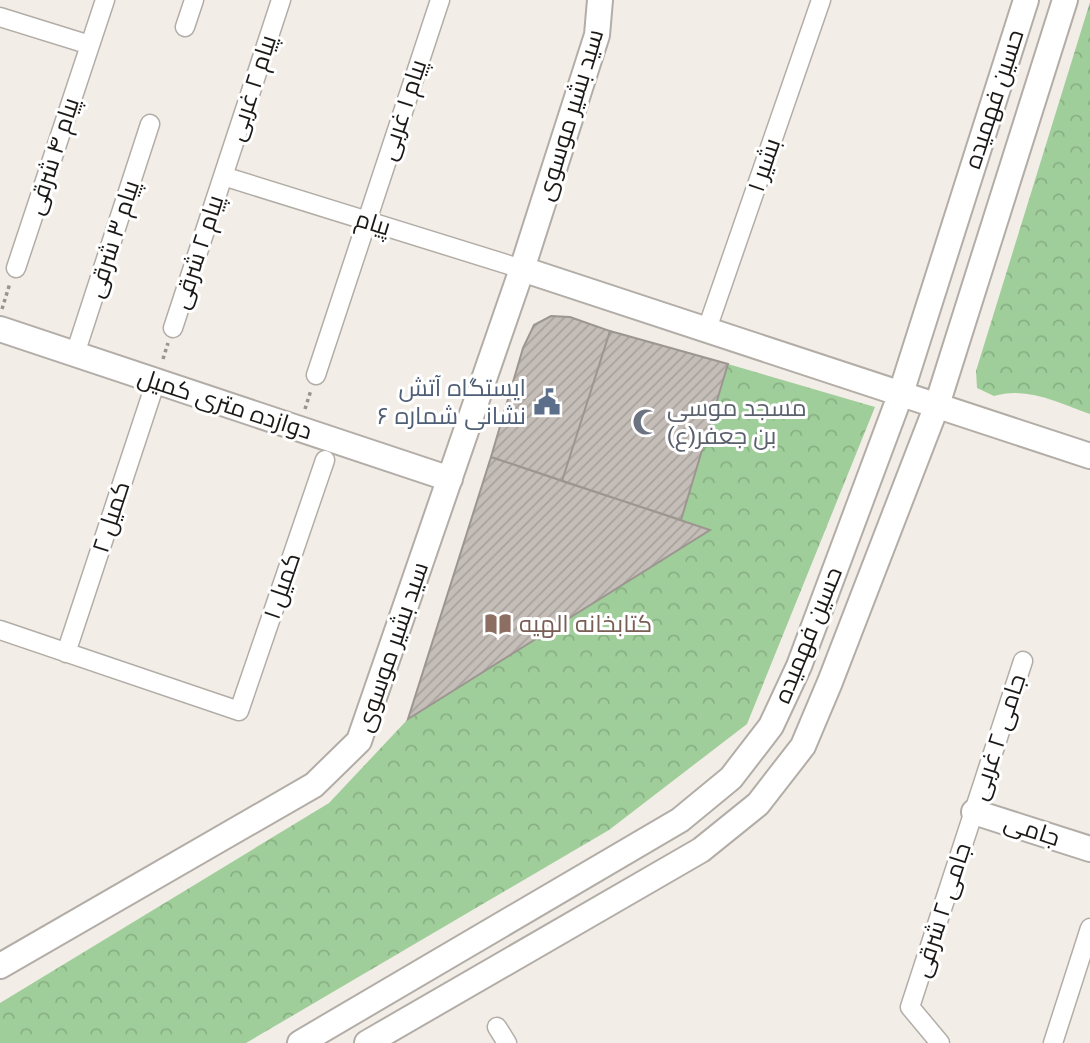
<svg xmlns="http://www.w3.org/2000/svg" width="1090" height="1043" font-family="'Roboto Serif',Cairo,serif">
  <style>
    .forest { fill: url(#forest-crowns) }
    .building { fill: url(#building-hatch); stroke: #9c9691; stroke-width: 2 }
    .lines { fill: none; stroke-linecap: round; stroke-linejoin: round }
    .street-casing { stroke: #b3ada7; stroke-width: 21 }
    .secondary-casing { stroke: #b3ada7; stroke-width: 28 }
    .path { stroke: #999490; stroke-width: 3.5; stroke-dasharray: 3.5 3.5; stroke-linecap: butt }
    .street { stroke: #fff; stroke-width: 18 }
    .secondary { stroke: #fff; stroke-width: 24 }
    .labels { text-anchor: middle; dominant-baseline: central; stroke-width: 6; stroke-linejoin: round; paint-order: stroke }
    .street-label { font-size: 24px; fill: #1b1917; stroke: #fff }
    .service-label { font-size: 24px; fill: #4e5e75; stroke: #fff; text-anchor: end }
    .worship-label { font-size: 24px; fill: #5b616d; stroke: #fff; text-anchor: start }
    .education-label { font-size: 24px; fill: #785e54; stroke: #fff; text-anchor: start }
  </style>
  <defs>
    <pattern id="forest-crowns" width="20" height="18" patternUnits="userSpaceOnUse" patternTransform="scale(1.75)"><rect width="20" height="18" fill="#a0ce9a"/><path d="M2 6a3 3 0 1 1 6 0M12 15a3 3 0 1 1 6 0" fill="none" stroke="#89b084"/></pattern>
    <pattern id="building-hatch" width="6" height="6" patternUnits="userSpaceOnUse" patternTransform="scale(1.75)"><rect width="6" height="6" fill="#c4bdb8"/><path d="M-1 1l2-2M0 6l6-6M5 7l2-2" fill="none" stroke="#a8a29d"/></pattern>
  </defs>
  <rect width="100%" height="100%" fill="#f3ede7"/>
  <path class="forest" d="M1090,2V414C1059,403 1027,386 994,396L977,388L976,371Z
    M728,364L875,407L747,724L609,830L246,1043H0V1003L329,803L408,719L709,530L681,520Z"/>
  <path class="building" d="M551,316L570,317L610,331L562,481L491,457L523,348L534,325Z
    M610,331L728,364L681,520L562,481Z
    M491,457L710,530L408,719Z"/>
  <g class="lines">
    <g class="street-casing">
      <path id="street" d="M0,17L90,45
        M185,27L194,0
        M223,176L522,269
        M16,268L105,0
        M173,328L281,0
        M707,329L821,0
        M75,354L150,124
        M316,375L440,0
        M0,630L239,711L325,460
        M66,653L156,381
        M497,1027L507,1043
        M940,1043L910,1007L1023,661
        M1053,1043L1090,928"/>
    </g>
    <g class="secondary-casing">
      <path id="secondary" d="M522,269L1090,456
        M0,329L450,479
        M974,812L1090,849
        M0,966L314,785L359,741L522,269L597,35L600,0
        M300,1043L680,820L731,778L771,726L799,666L901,393L1026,0
        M367,1043L701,850L758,804L803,746L830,682L937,405L1065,0"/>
    </g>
    <path class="path" d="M2,309L10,283
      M163,359L168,343
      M305,409L311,390"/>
    <use href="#street" class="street"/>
    <use href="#secondary" class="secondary"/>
  </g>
  <defs>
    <g id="civic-bare" transform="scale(2.1)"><path d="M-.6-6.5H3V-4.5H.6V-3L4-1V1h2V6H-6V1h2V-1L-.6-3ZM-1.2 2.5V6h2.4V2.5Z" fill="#5c6f8a" stroke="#fff" stroke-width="2.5" paint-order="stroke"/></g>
    <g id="mosque-bare" transform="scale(2.1)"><path d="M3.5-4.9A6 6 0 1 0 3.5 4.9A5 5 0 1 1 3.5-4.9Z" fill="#6b7280" stroke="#fff" stroke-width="2.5" paint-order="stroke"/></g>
    <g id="library-bare" transform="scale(2.1)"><path d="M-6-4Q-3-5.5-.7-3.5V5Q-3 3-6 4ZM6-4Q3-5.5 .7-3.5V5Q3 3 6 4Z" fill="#8d6e63" stroke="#fff" stroke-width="2.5" paint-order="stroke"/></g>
  </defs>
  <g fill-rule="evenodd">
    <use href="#civic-bare" x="547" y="402"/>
    <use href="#mosque-bare" x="646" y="422"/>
    <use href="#library-bare" x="498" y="624"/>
  </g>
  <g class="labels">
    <g class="street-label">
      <text transform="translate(252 88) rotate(-72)">پیام ۲ غربی</text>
      <text transform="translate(994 99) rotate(-72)">حسین فهمیده</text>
      <text transform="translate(403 110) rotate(-72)">پیام ۱ غربی</text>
      <text transform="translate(570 115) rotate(-73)">سید بشیر موسوی</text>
      <text transform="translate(53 156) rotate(-72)">پیام ۴ شرقی</text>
      <text transform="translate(764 165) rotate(-71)">بشیر ۱</text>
      <text transform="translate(373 223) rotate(17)">پیام</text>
      <text transform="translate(113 239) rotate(-72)">پیام ۳ شرقی</text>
      <text transform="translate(198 252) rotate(-72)">پیام ۲ شرقی</text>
      <text transform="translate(225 404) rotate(18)">دوازده متری کمیل</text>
      <text transform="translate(111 517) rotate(-72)">کمیل ۲</text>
      <text transform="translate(282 586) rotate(-71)">کمیل ۱</text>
      <text transform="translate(808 635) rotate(-68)">حسین فهمیده</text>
      <text transform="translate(392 647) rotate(-71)">سید بشیر موسوی</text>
      <text transform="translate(998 737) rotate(-72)">جامی ۲ غربی</text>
      <text transform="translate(1032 830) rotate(18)">جامی</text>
      <text transform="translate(942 910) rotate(-72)">جامی ۲ شرقی</text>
    </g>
    <g class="service-label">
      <text x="526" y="388">ایستگاه آتش<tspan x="526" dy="28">نشانی شماره ۶</tspan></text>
    </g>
    <g class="worship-label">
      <text x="667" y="408">مسجد موسی<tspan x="667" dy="28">بن جعفر(ع)</tspan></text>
    </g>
    <g class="education-label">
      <text x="519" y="624">کتابخانه الهیه</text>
    </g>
  </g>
</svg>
